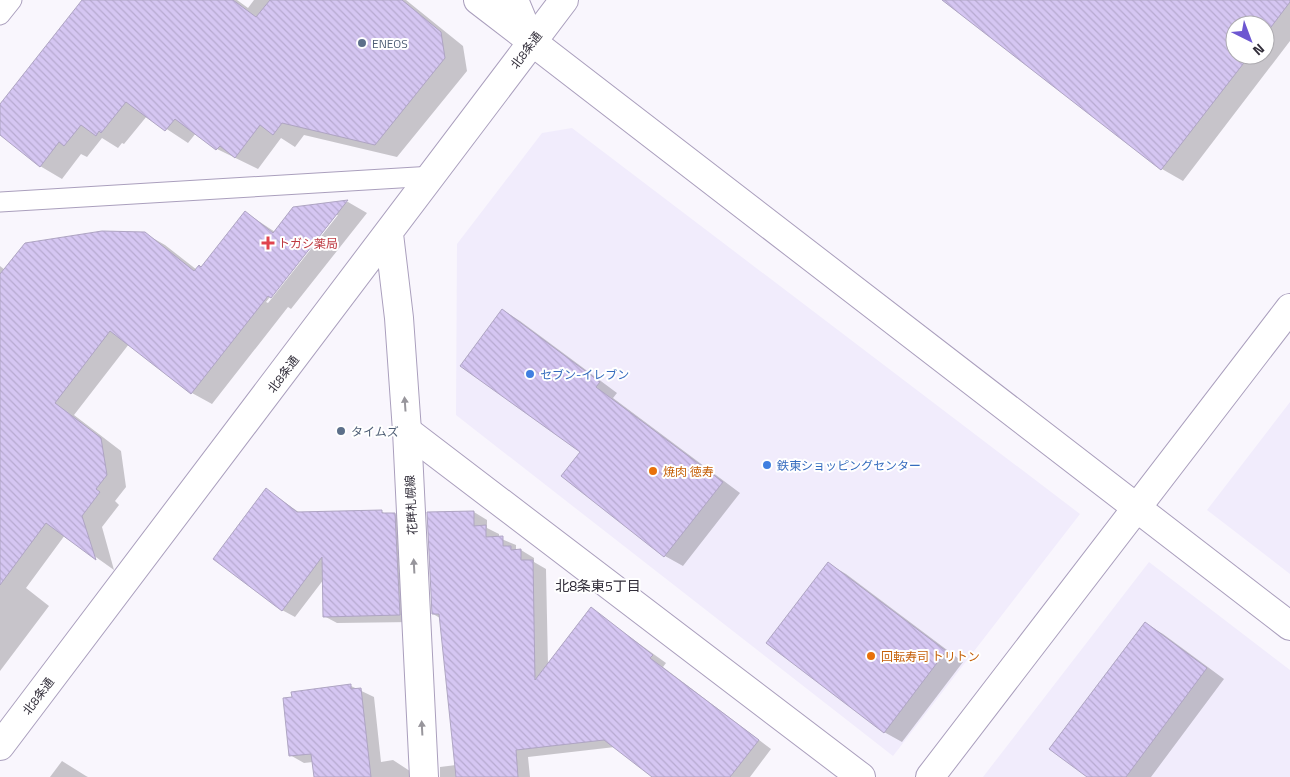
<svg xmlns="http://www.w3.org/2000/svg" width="1290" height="777" font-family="'Titillium Web','Noto Sans JP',sans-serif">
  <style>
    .built { fill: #f1ecfc }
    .shadow { fill: #0003; fill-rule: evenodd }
    .building { fill: url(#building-back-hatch); stroke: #afa5c3 }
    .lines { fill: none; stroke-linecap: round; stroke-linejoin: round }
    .lane-casing { stroke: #aa9fbd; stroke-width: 21 }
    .street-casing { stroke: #aa9fbd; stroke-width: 30 }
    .secondary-casing { stroke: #aa9fbd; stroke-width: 30 }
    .lane { stroke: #fff; stroke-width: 19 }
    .street { stroke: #fff; stroke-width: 28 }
    .secondary { stroke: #fff; stroke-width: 28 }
    .oneway { fill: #98969c }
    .service-dot { fill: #5c6f8a; stroke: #fff; stroke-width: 2 }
    .health-dot { fill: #e0444e; stroke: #fff; stroke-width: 2 }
    .shop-dot { fill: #3f7fe0; stroke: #fff; stroke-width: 2 }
    .food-dot { fill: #e8710a; stroke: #fff; stroke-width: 2 }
    .labels { text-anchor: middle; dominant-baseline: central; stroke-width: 4; stroke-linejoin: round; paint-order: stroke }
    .service-label { font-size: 12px; fill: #4e5e75; stroke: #fff; text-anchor: start }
    .street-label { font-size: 12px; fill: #322e3a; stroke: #fff }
    .health-label { font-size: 12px; fill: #be3a42; stroke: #fff; text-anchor: start }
    .shop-label { font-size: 12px; fill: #366cbe; stroke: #fff; text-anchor: start }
    .food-label { font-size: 12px; fill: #c56008; stroke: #fff; text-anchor: start }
    .neighbourhood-label { font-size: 14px; fill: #322e3a; stroke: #fff }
  </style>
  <defs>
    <pattern id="building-back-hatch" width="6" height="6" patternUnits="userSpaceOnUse" patternTransform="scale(1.25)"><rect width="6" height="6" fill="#d5c6f2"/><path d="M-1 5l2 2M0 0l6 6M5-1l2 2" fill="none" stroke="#b7aad0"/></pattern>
  </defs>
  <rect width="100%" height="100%" fill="#f9f6fd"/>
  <path class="built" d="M572,128L1080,514L893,756L456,415L457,244L542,133Z
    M1290,402V574L1207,510Z
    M1149,562L1290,670V777H983Z"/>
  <path class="shadow" d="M83,0H237L248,8L254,0H406L463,46L467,71L397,157L304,135L295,147L281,138L258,169L217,149L196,133L188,143L147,116L124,144L122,143L118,148L102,138L87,157L81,154L62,179L40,166L0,134V106Z
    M942,0H1290V41L1183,181L1162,169ZM1235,25H1265V55H1235Z
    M348,202L367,213L291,309L288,307L212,404L192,393L129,344L74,415L121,451L126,487L115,501L119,505L102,527L114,570L65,535L26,588L49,606L0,671V266L5,270L144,233L165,245L197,270L202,268L245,212L275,232L294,209ZM335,215H338L268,303L266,302Z
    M503,310L520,321L617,393L613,398L740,493L683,566L665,556L563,476L582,451Z
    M267,490L300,513L381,511L387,515L395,514L408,522L413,622L337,623L324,616V579L295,617L282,610Z
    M474,512L487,520V528L499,534V538L516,545V551L521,550L534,558V562L546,569L548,666L591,609L666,663L663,667L771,749L750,777H654L615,747L528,757L530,777H440V767L456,765L440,618L433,614Z
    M829,564L846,574L963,662L902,742L884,732Z
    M1145,623L1163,634L1224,679L1151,777H1089Z
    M351,686L374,697L381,762L393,760L419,777H315L313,762L304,763L290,755Z
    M62,761L86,776L88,777H50Z"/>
  <path class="building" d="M82,0H233L256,17L270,0H402L441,32L445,58L375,145L282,123L273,135L260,125L235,158L220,146L216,150L175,119L165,131L126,102L101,133L99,131L96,136L81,125L64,146L59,142L40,167L0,135V104Z
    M942,0H1290V2L1265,35V25H1235V55H1250L1161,170Z
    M348,200L271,298L268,296L191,394L110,331L55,403L101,438L107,475L96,489L100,492L82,516L96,560L46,523L0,585V274L25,243L102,231L145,232L194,271L199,265L201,267L245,211L273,233L293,207Z
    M502,309L600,382L596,387L723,482L664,557L561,476L580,452L460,366Z
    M266,488L297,512L382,510V513H395L400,615L323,617L322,557L282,611L213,559Z
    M474,511V526L486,525V537L503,536V546H511V550L521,549V560H533L535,680L591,607L653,655L650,658L759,740L730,777H652L604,740L516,750L518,777H456L439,614H432L427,512Z
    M828,562L946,651L884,733L766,643Z
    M1145,622L1207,668L1126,777H1087L1049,749Z
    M351,684V689L361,688L371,777H314L311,754L289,756L283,698L292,697L291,692Z"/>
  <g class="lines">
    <g class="lane-casing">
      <path id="lane" d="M0,15L12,0
        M0,202L433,176"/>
    </g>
    <g class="street-casing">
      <path id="street" d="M478,0L1290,626
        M514,0L531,41
        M407,431L861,777"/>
    </g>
    <g class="secondary-casing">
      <path id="secondary" d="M389,234L399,318L407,431L424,777
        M0,746L564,0
        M930,777L1290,308"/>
    </g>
    <use href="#lane" class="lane"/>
    <use href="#street" class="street"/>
    <use href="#secondary" class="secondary"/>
  </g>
  <defs><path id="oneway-solid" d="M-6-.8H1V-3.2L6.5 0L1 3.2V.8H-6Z" transform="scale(1.25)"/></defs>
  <g class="oneway">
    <use href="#oneway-solid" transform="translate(405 404) rotate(-94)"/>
    <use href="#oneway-solid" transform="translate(414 566) rotate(-93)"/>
    <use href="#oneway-solid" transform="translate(422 728) rotate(-93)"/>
  </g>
  <g class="service-dot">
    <circle cx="362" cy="43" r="5"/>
    <circle cx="341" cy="431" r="5"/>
  </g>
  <path class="health-dot" d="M265.5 235.5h5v5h5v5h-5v5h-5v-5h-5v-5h5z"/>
  <g class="shop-dot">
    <circle cx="530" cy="374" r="5"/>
    <circle cx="767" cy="465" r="5"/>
  </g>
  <g class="food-dot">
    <circle cx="653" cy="471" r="5"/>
    <circle cx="871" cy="656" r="5"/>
  </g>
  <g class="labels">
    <g class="service-label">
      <text x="372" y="43">ENEOS</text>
      <text x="351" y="431">タイムズ</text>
    </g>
    <g class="street-label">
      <text transform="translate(526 50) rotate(-53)">北8条通</text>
      <text transform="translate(283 374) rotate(-53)">北8条通</text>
      <text transform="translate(411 505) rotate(-93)">花畔札幌線</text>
      <text transform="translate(38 696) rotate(-53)">北8条通</text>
    </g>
    <g class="health-label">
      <text x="278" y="243">トガシ薬局</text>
    </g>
    <g class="shop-label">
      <text x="540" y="374">セブン-イレブン</text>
      <text x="777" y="465">鉄東ショッピングセンター</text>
    </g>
    <g class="food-label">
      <text x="663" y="471">焼肉 徳寿</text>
      <text x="881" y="656">回転寿司 トリトン</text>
    </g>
    <g class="neighbourhood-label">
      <text x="598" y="585">北8条東5丁目</text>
    </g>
  </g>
  <g transform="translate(1250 40) rotate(138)"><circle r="24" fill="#ffffff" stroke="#adabb0"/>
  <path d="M0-4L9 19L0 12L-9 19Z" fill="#6d57d1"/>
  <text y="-8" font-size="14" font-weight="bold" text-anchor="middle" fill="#322e3a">N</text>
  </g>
</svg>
